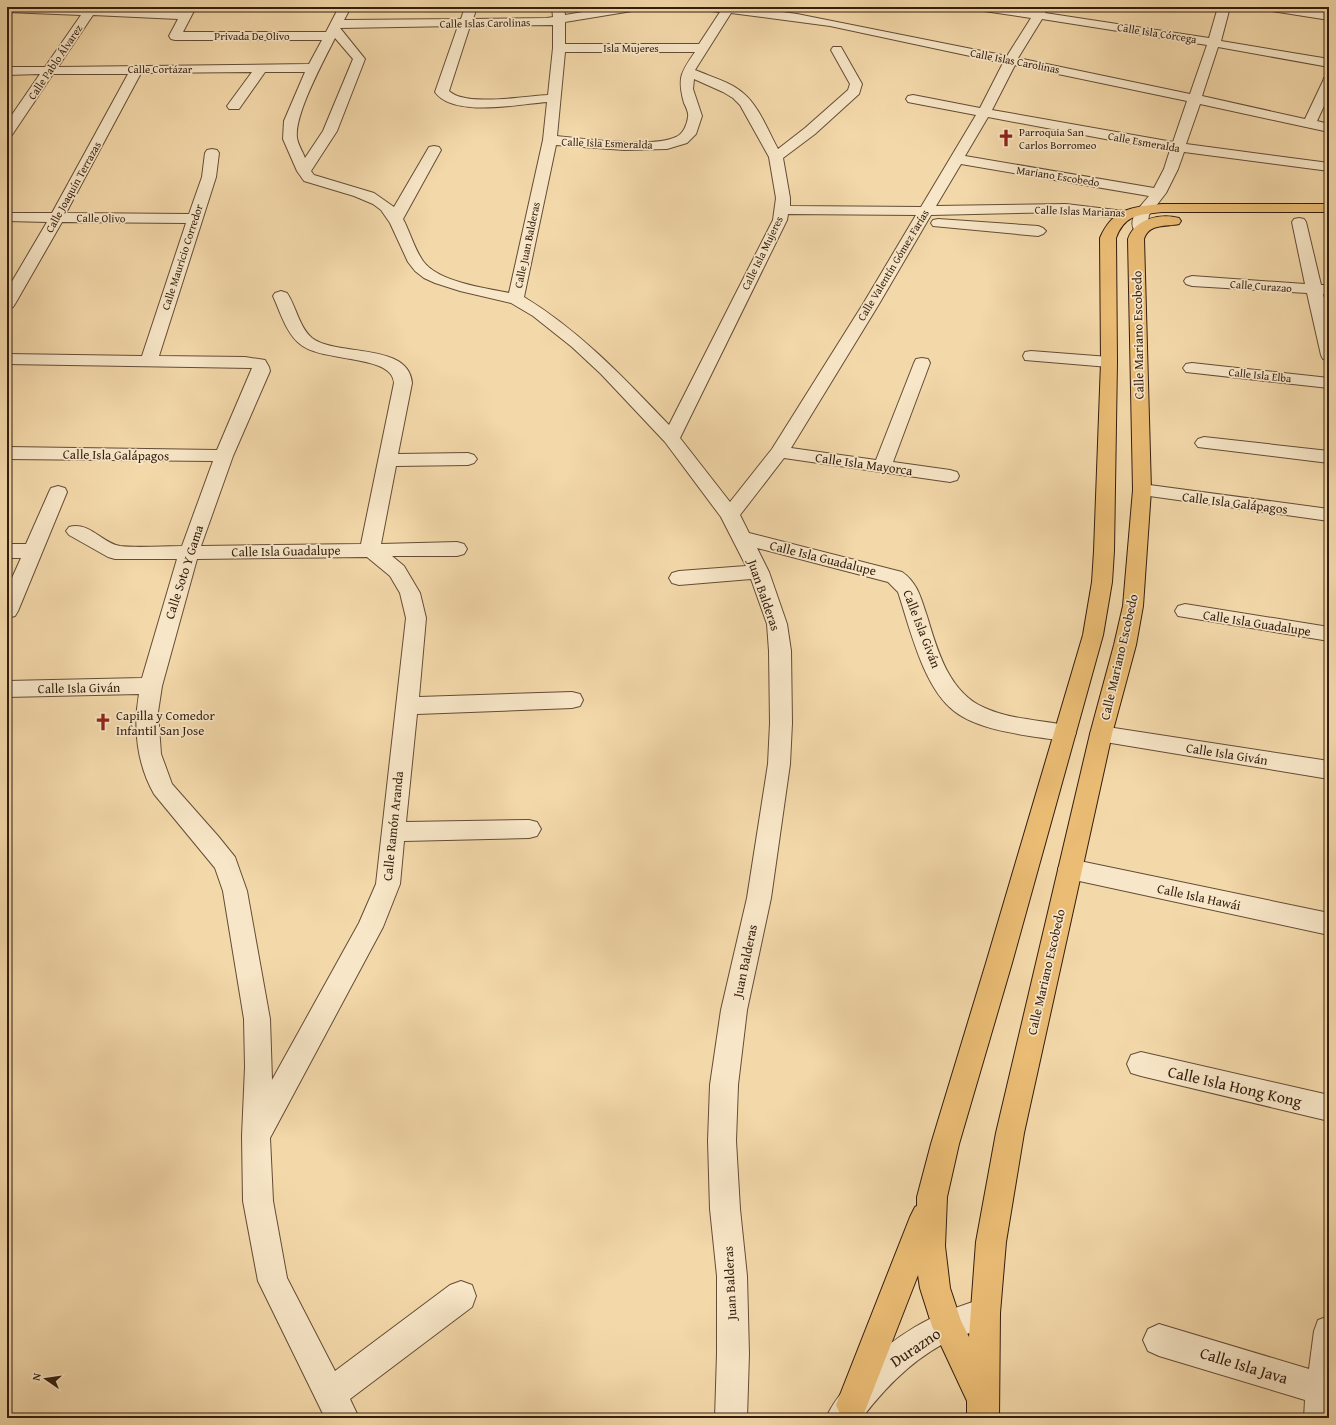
<svg xmlns="http://www.w3.org/2000/svg" width="1336" height="1425" font-family="'Gentium Book Plus',serif">
  <style>
    .lines { fill: none; stroke-linecap: round; stroke-linejoin: round }
    .minor-casing { stroke: #644c36; stroke-width: 2 }
    .major-casing { stroke: #341d0f; stroke-width: 2 }
    .minor { fill: #f7e6c7; fill-rule: evenodd }
    .major { fill: #eabc74; fill-rule: evenodd }
    .labels { text-anchor: middle; dominant-baseline: central; stroke-width: 3.5; stroke-linejoin: round; paint-order: stroke }
    .far-street-label { font-size: 11px; fill: #341d0f; stroke: #f7e6c7 }
    .far-poi-label { font-size: 11px; fill: #341d0f; stroke: #f7e6c7; text-anchor: start }
    .street-label { font-size: 13px; fill: #341d0f; stroke: #f7e6c7 }
    .poi-label { font-size: 13px; fill: #341d0f; stroke: #f7e6c7; text-anchor: start }
    .near-street-label { font-size: 16px; fill: #341d0f; stroke: #f7e6c7 }
  </style>
  <rect width="100%" height="100%" fill="#f3d8a9"/>
  <filter id="stains"><feTurbulence type="fractalNoise" baseFrequency=".005" numOctaves="4"/><feColorMatrix values="0 0 0 0 .2 0 0 0 0 .09 0 0 0 0 .02 0 0 0 .5 -.17"/></filter>
  <radialGradient id="worn" r=".72"><stop offset=".6" stop-color="#630" stop-opacity="0"/><stop offset="1" stop-color="#630" stop-opacity=".3"/></radialGradient>
  <g class="lines">
    <g class="minor-casing">
      <path id="minor" d="M7,7H64L181,12L184,7H196L183,32H326L339,7H351L344,20L461,19L465,7H477L473,19L547,18L553,17L552,7H564L565,15L612,7H638L636,9L632,11L565,22V44H699L720,12L694,9L692,7H746L797,14L1007,56L1031,18L984,11L980,9L978,7H1007L1035,11L1037,7H1049L1045,13L1209,38L1218,7H1230L1221,41L1329,59V67L1218,47L1202,96L1305,119L1323,81L1324,78L1329,77V95L1317,121L1329,124V132L1200,104L1186,144L1329,163V171L1184,152L1178,169L1166,193L1149,215L1147,228L1145,231L1140,232L1135,231C1126,219 1142,205 1149,196L961,164L936,206L1066,204L1124,211L1129,212L1131,215L1129,218L1124,219L1066,212L931,215L879,304L791,448L876,460L914,363L916,359L922,358L928,359L930,363L893,462L950,470L957,472L959,476L957,480L950,482L784,458L740,515L749,533L902,572C918,583 921,599 927,616C937,650 949,693 985,708C1009,719 1039,720 1065,725L1073,727L1076,733L1073,739L1065,741C1033,736 980,732 954,711C923,687 910,628 898,592L888,582L757,548L769,572L787,624L791,651L792,723L790,764L771,898L747,1010L738,1085L736,1141L740,1209L747,1276L749,1354L747,1418H715L717,1354V1276L710,1209L708,1141L710,1085L721,1010L747,898L768,764L770,723L769,651L767,624L751,579L679,585L672,583L669,578L672,573L679,571L746,566L721,517L665,442L601,374L572,347L533,316L511,303L460,291L435,283L424,278L415,271L408,262L390,223L381,210L373,204L354,196L304,181L297,171L283,139L284,121L305,72H265L239,109H229L227,106L252,72L141,73L66,213L189,214L202,177L205,153L207,150L212,149L217,150L219,153L216,177L159,356L245,357L265,360L269,367L270,371L233,456L201,546L361,544L394,383C393,354 322,363 300,344C286,333 280,311 273,296L275,293L281,291L287,293C296,306 299,327 312,338C337,357 409,342 412,383L398,454L468,453L474,455L477,459L474,463L468,465L396,466L381,544L457,542L464,544L467,549L464,554L457,556H392L404,566L420,593L426,618L419,697L572,692L580,694L583,700L580,706L572,708L417,714L406,822L529,820L537,822L541,829L537,836L529,838L404,841L400,884L383,927L270,1138L273,1201L287,1278L335,1371L450,1285L461,1281L472,1285L476,1296L472,1307L350,1399L359,1418H325L258,1281L243,1201L242,1136L245,1067L244,1019L223,891L215,868L154,794C137,764 133,728 139,694L7,697V681L142,678L177,559H115L108,557L69,535L66,531L69,527C89,521 102,543 120,546C138,548 163,546 182,546L213,461L7,459V447L217,450L252,368L7,364V354L142,356L186,223L62,222L15,304L13,307L7,309V290L47,222L7,221V213H52L128,74H53L12,135L7,136V122L40,74L7,75V67H45L81,15L7,12ZM731,13L830,26L1003,63L980,108L913,95L908,96L906,99L908,102L913,103L976,115L921,207L790,206V198L783,158L815,134L859,94L862,84L841,47H833L831,50L850,84L848,90L805,128L778,149C768,131 759,106 743,93C731,82 711,77 695,70ZM93,15L178,19L169,36L171,39L175,40H322L309,64L58,67ZM1042,19L1207,45L1190,94L1018,58ZM553,25V48L548,95C525,96 466,107 449,91L470,26ZM458,26L435,92C453,118 520,104 547,102L543,140L509,293C485,288 438,282 423,261C414,248 410,232 403,219L441,150L439,147L434,146L429,147L394,207L374,193L314,175L311,171L337,131L365,59L340,28ZM335,38L353,59L323,131L305,158C303,152 298,145 297,138C294,115 324,60 335,38ZM565,52H695C681,72 677,78 684,103C686,107 689,113 688,117C687,125 683,134 676,137C653,148 585,139 557,136ZM1015,65L1187,101L1173,142L992,110ZM694,79L723,92L733,98L740,105L769,157L776,198L773,220L669,425C624,378 580,331 524,297L556,145L624,150L667,149L687,143L696,134L702,116L693,89ZM988,117L1148,147L1170,150L1164,169L1154,188L965,156ZM788,214L916,215L863,304L772,449L730,502L680,438L787,220ZM367,557L390,576L400,593L406,618L376,884L359,923L272,1080L270,1019L247,891L235,857L218,836L172,784L161,754L158,712L162,686L197,559Z
        M1266,7H1294L1329,12V20L1272,11L1268,9Z
        M1299,218L1304,219L1306,222L1321,285H1329V295L1323,294L1329,319V360L1323,359L1321,355L1307,293L1192,286L1186,284L1184,281L1186,278L1192,276L1305,284L1292,222L1294,219Z
        M938,219L1038,226L1043,228L1046,231L1043,234L1038,236L933,226L931,223L933,220Z
        M1031,351L1109,357L1115,358L1117,362L1115,366L1109,367L1025,360L1023,356L1025,352Z
        M1192,363L1329,378V388L1186,372L1183,368L1186,364Z
        M1204,437L1329,451V463L1198,447L1195,443L1198,439Z
        M1142,484L1329,509V521L1135,494L1133,490L1135,486Z
        M58,486L65,488L67,492L18,611L15,616L7,618V589L21,558H7V544H26L49,492L51,488Z
        M1185,604L1329,627V641L1178,616L1175,611L1178,606Z
        M1101,726L1329,761V779L1093,740L1090,734L1093,728Z
        M1070,859L1329,913V935L1070,879L1061,876L1058,869L1061,862Z
        M1141,1052L1329,1095V1121L1141,1076L1131,1073L1127,1064L1131,1055Z
        M985,1298L996,1302L1000,1313L996,1324C983,1329 968,1333 955,1338C917,1355 886,1386 862,1418H826C833,1402 844,1389 856,1376C895,1333 930,1315 985,1298Z
        M1329,1316V1418H1304L1305,1400L1159,1356L1148,1351L1143,1340L1148,1329L1159,1324L1309,1369L1314,1331L1318,1320Z"/>
    </g>
    <g class="major-casing">
      <path id="major" d="M1162,204H1329V212H1162C1139,215 1125,214 1116,238L1117,362L1114,551L1112,582L1103,635L1012,963L959,1144L947,1197L945,1246L950,1288L961,1321L969,1337L976,1242L996,1133L1090,734L1114,645L1123,606L1133,490L1128,239C1135,219 1160,213 1179,218L1181,221L1179,224C1166,227 1149,223 1144,239L1151,490L1143,606L1136,645L1112,734L1024,1133L1006,1242L1000,1313L999,1418H967V1401L932,1326L920,1288L918,1275L863,1416C857,1419 847,1419 841,1416L836,1405L910,1217L915,1207L917,1206V1197L931,1144L986,963L1083,635L1092,582L1094,551L1101,362L1100,238C1113,208 1132,207 1162,204Z"/>
    </g>
    <use href="#minor" class="minor"/>
    <use href="#major" class="major"/>
  </g>
  <defs>
    <g id="church-bare" transform="scale(1.38)"><path d="M-1.2-6h2.4v3.5h3.3v2.4h-3.3V6h-2.4V-.1h-3.3v-2.4h3.3Z" fill="#8f2418" stroke="#f7e6c7" stroke-width="2.5" paint-order="stroke"/></g>
  </defs>
  <g fill-rule="evenodd">
    <use href="#church-bare" x="1006" y="138"/>
    <use href="#church-bare" x="103" y="722"/>
  </g>
  <g class="labels">
    <g class="far-street-label">
      <text transform="translate(485 23) rotate(-1)">Calle Islas Carolinas</text>
      <text transform="translate(1157 33) rotate(9)">Calle Isla Córcega</text>
      <text x="252" y="36">Privada De Olivo</text>
      <text x="631" y="48">Isla Mujeres</text>
      <text transform="translate(1015 61) rotate(11)">Calle Islas Carolinas</text>
      <text transform="translate(55 62) rotate(-56)">Calle Pablo Álvarez</text>
      <text x="160" y="69">Calle Cortázar</text>
      <text transform="translate(1144 142) rotate(10)">Calle Esmeralda</text>
      <text transform="translate(607 143) rotate(2)">Calle Isla Esmeralda</text>
      <text transform="translate(1058 176) rotate(9)">Mariano Escobedo</text>
      <text transform="translate(73 187) rotate(-61)">Calle Joaquín Terrazas</text>
      <text transform="translate(1080 211) rotate(2)">Calle Islas Marianas</text>
      <text transform="translate(101 218) rotate(1)">Calle Olivo</text>
      <text transform="translate(527 245) rotate(-78)">Calle Juan Balderas</text>
      <text transform="translate(762 253) rotate(-64)">Calle Isla Mujeres</text>
      <text transform="translate(182 257) rotate(-72)">Calle Mauricio Corredor</text>
      <text transform="translate(893 265) rotate(-59)">Calle Valentín Gómez Farías</text>
      <text transform="translate(1261 286) rotate(4)">Calle Curazao</text>
      <text transform="translate(1260 375) rotate(6)">Calle Isla Elba</text>
    </g>
    <g class="far-poi-label">
      <text x="1019" y="132">Parroquia San<tspan x="1019" dy="13">Carlos Borromeo</tspan></text>
    </g>
    <g class="street-label">
      <text transform="translate(1138 335) rotate(-91)">Calle Mariano Escobedo</text>
      <text transform="translate(116 455) rotate(1)">Calle Isla Galápagos</text>
      <text transform="translate(864 464) rotate(8)">Calle Isla Mayorca</text>
      <text transform="translate(1235 503) rotate(7)">Calle Isla Galápagos</text>
      <text transform="translate(286 551) rotate(-1)">Calle Isla Guadalupe</text>
      <text transform="translate(823 558) rotate(14)">Calle Isla Guadalupe</text>
      <text transform="translate(184 572) rotate(-72)">Calle Soto Y Gama</text>
      <text transform="translate(764 595) rotate(71)">Juan Balderas</text>
      <text transform="translate(1257 623) rotate(9)">Calle Isla Guadalupe</text>
      <text transform="translate(922 629) rotate(69)">Calle Isla Giván</text>
      <text transform="translate(1119 657) rotate(-77)">Calle Mariano Escobedo</text>
      <text transform="translate(79 688) rotate(-1)">Calle Isla Giván</text>
      <text transform="translate(1227 754) rotate(9)">Calle Isla Giván</text>
      <text transform="translate(393 826) rotate(-84)">Calle Ramón Aranda</text>
      <text transform="translate(1199 897) rotate(12)">Calle Isla Hawái</text>
      <text transform="translate(745 961) rotate(-78)">Juan Balderas</text>
      <text transform="translate(1046 972) rotate(-77)">Calle Mariano Escobedo</text>
      <text transform="translate(730 1283) rotate(-93)">Juan Balderas</text>
    </g>
    <g class="poi-label">
      <text x="116" y="715">Capilla y Comedor<tspan x="116" dy="15">Infantil San Jose</tspan></text>
    </g>
    <g class="near-street-label">
      <text transform="translate(1235 1086) rotate(13)">Calle Isla Hong Kong</text>
      <text transform="translate(915 1347) rotate(-34)">Durazno</text>
      <text transform="translate(1244 1365) rotate(17)">Calle Isla Java</text>
    </g>
  </g>
  <rect width="1336" height="1425" fill="none" stroke="#f3d8a9" stroke-width="24"/>
  <rect x="8" y="8" width="1320" height="1409" fill="none" stroke="#341d0f" stroke-width="2"/>
  <rect x="12" y="12" width="1312" height="1401" fill="none" stroke="#341d0f"/>
  <g transform="translate(46 1379) rotate(283)" stroke="#f7e6c7" stroke-width="3" paint-order="stroke">
  <path d="M0-3L7 15L0 10L-7 15Z" fill="#341d0f"/>
  <text y="-6" font-size="11" font-weight="bold" text-anchor="middle" fill="#341d0f">N</text>
  </g>
  <rect width="100%" height="100%" filter="url(#stains)"/>
  <rect width="100%" height="100%" fill="url(#worn)"/>
</svg>
